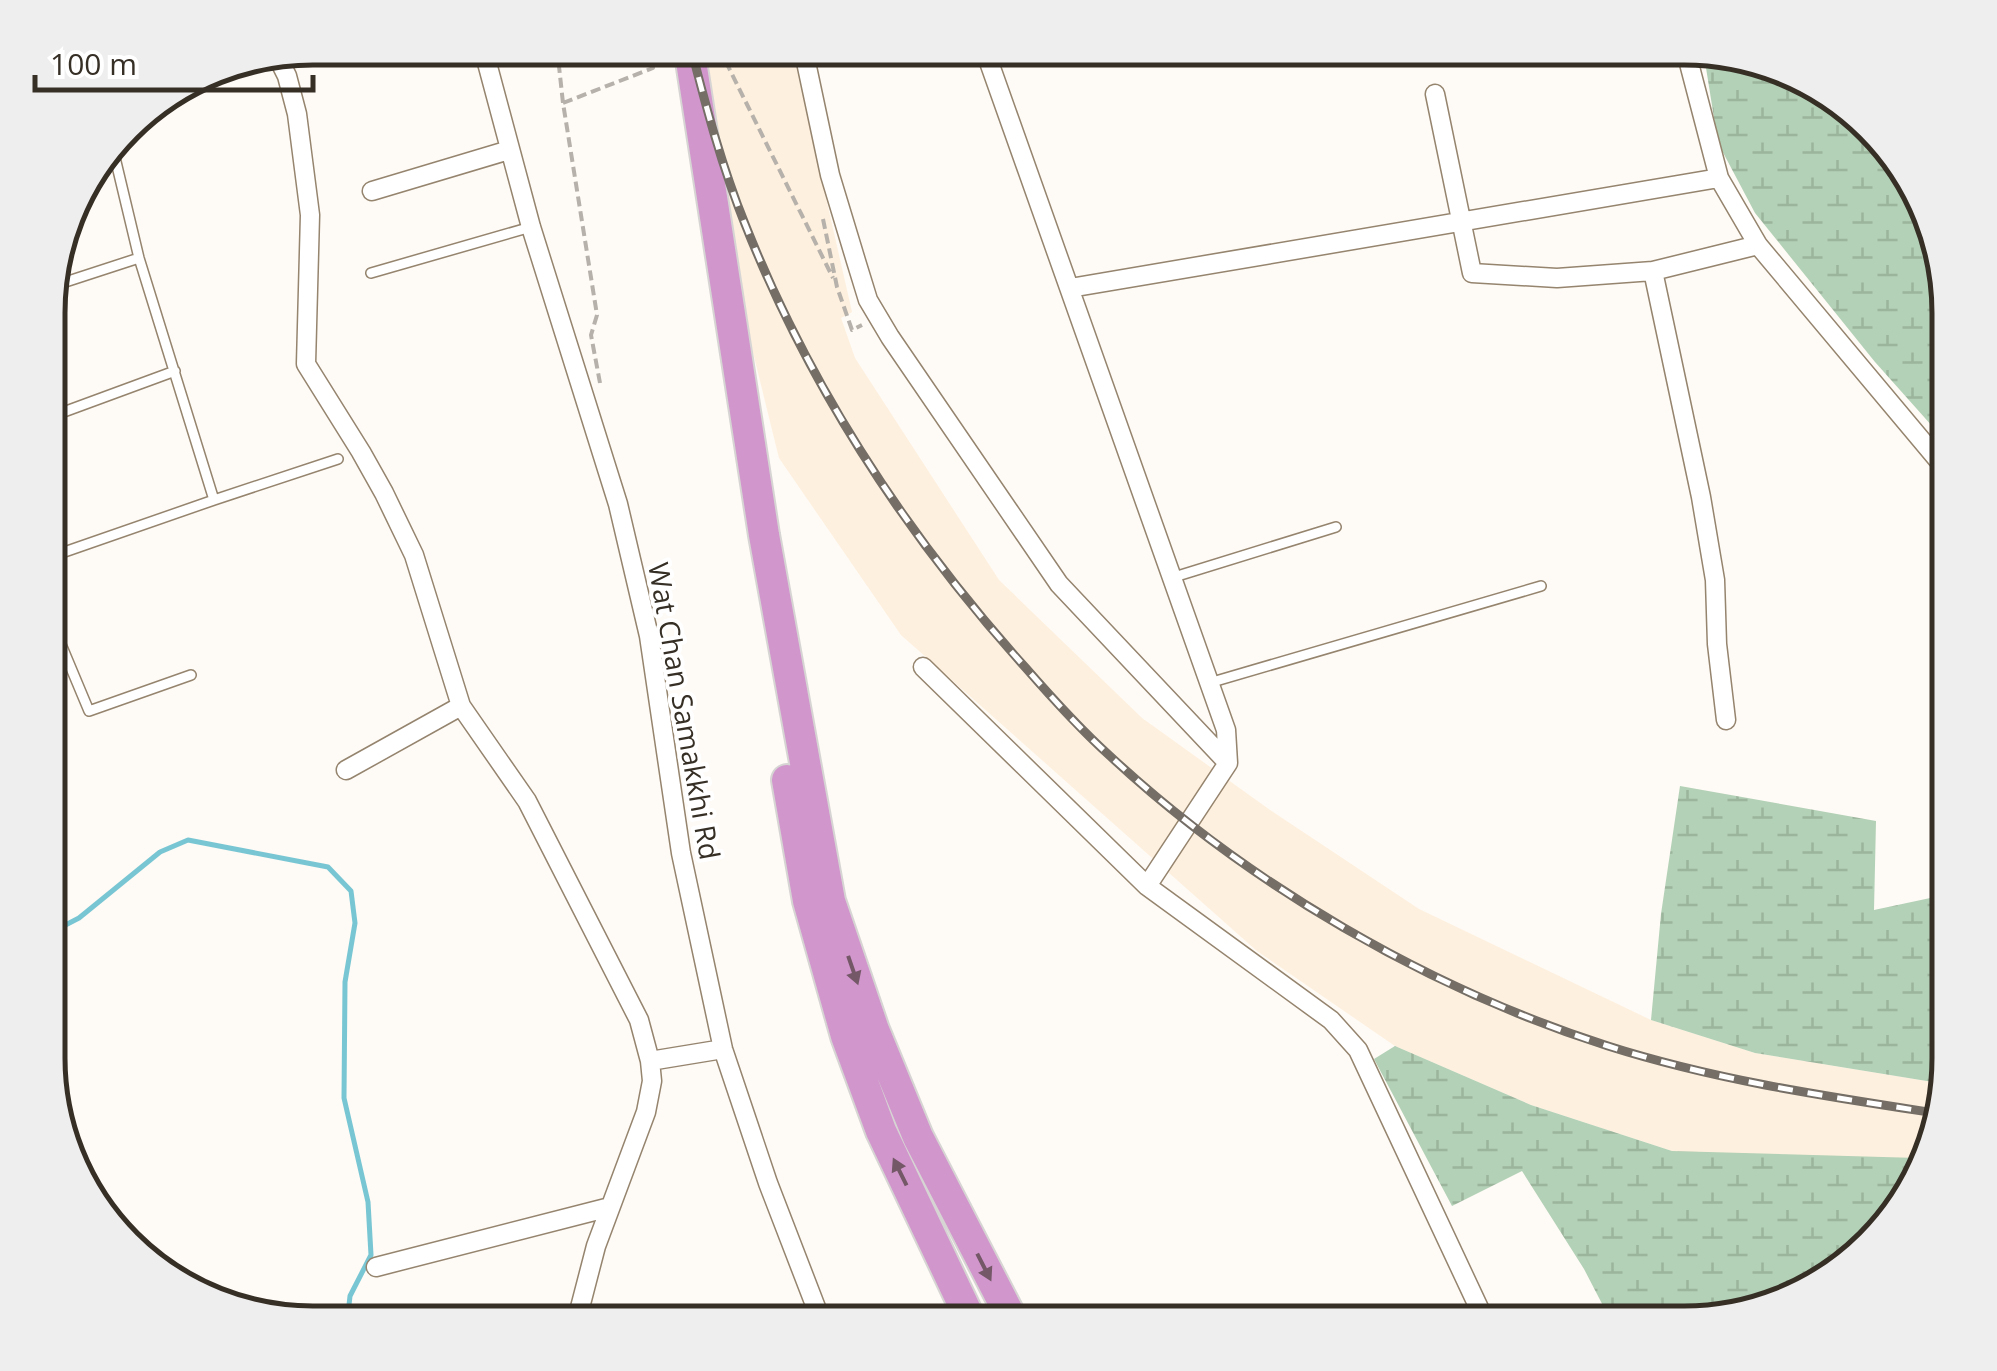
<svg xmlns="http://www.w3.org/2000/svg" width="1997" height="1371" font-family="'Open Sans',sans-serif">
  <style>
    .built { fill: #fef0de }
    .wetland { fill: url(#wetland-marsh) }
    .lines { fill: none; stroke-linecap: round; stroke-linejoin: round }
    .stream { stroke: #78c6d3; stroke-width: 5 }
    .lane-casing { stroke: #95846e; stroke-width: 12 }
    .street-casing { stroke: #95846e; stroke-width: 21 }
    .highway-casing { stroke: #d7d5d4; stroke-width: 34 }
    .path { stroke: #b6b1aa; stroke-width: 4; stroke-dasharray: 10 5; stroke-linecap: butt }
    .lane { stroke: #fff; stroke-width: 9 }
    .street { stroke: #fff; stroke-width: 18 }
    .highway { stroke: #d196cc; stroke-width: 30 }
    .rail-casing { stroke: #746e66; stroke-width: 9 }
    .rail { stroke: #fff; stroke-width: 5; stroke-dasharray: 15; stroke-linecap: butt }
    .oneway { fill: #745868 }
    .labels { text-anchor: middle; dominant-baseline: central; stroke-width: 8; stroke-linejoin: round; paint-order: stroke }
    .street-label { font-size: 28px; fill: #362f26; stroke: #fff }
    .rim { fill: none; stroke: #362f26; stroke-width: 5 }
  </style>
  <defs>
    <pattern id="wetland-marsh" width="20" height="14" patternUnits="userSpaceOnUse" patternTransform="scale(2.5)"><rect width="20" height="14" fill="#b3d1b6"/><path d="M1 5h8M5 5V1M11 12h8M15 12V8" fill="none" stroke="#9bb49c"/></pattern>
  </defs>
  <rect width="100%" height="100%" fill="#fefaf5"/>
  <path class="built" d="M695,48L792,49L852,312L841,318L855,358L999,580L1142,718L1270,810L1419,909L1651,1020L1755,1053L1945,1084L1906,1189L1672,1151L1531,1105L1395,1046L1257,951L901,635L779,458L733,271Z"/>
  <path class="wetland" d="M1703,49L1845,102L1922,195L1949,296V445L1875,362L1755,213L1718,143Z
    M1680,786L1876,821L1874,910L1949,894V1075L1945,1084L1755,1053L1651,1020L1661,914Z
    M1395,1046L1531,1105L1672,1151L1918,1158L1895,1219L1802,1296L1684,1323H1612L1584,1269L1522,1171L1452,1206L1374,1059Z"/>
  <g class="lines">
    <path class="stream" d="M50,933L79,918L160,852L188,840L328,867L351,891L355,923L345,982L344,1098L368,1202L371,1255L350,1296L347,1323"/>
    <g class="lane-casing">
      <path id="lane" d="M371,273L531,227
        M50,287L139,258
        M50,417L175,371
        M214,500L338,459
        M50,557L214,500L139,258L112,145
        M1171,578L1336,527
        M50,618L89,711L191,675
        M1209,683L1541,586"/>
    </g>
    <g class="street-casing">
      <path id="street" d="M483,48L531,227L618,504L649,636L681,853L723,1049L768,1183L822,1323
        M803,48L830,175L856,261L868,300L890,337L1059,584L1228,763
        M834,48H839
        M984,48L1226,730L1228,763L1147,886
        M1685,48L1719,178L1758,245L1949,473
        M276,54L287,76L297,114L310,215L306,364L361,452L384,493L414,555L461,706L527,801L639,1020L650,1061L652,1081L646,1112L596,1246L576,1323
        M1435,94L1472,273L1557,278L1653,271L1758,245
        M372,191L509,150
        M1653,271L1701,497L1715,580L1717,644L1726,720
        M1070,288L1719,178
        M923,667L1147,886L1331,1020L1358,1050L1486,1323
        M346,770L461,706
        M650,1061L723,1049
        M376,1267L610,1207
        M796,1323L819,1316"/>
    </g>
    <g class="highway-casing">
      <path id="highway" d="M689,48L764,535L830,901L874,1030L918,1137L1014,1323
        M787,780L808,901L846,1036L881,1131L972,1323"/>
    </g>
    <path class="path" d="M557,48L563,103L597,315L591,335L600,383
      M719,48L833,278
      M563,103L653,68L652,48
      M823,219L837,287L852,330L862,325"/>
    <use href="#lane" class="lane"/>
    <use href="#street" class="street"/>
    <use href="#highway" class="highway"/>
    <g class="rail-casing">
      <path id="rail" d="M691,48C706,107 722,167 745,224C810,388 908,537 1025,667C1052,698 1080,729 1110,756C1248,884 1429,989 1608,1046C1715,1080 1824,1096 1935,1113"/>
    </g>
    <use href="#rail" class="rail"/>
  </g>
  <defs><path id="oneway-solid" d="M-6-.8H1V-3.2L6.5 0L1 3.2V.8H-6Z" transform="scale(2.5)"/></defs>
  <g class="oneway">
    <use href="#oneway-solid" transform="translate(853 970) rotate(71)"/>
    <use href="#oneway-solid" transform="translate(900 1172) rotate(-116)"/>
    <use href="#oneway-solid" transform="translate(984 1267) rotate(63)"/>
  </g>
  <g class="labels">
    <g class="street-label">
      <text transform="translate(685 711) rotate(80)">Wat Chan Samakkhi Rd</text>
    </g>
  </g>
  <path d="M0 0H1997V1371H0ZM313 65H1684A248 248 0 0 1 1932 313V1058A248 248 0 0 1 1684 1306H313A248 248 0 0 1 65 1058V313A248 248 0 0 1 313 65Z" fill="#efeeee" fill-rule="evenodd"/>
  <path class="rim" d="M313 65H1684A248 248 0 0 1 1932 313V1058A248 248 0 0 1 1684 1306H313A248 248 0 0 1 65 1058V313A248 248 0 0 1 313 65Z"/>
  <path d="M35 75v15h278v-15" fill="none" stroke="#362f26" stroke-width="5"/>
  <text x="50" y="75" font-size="30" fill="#362f26" stroke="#ffffff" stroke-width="8" paint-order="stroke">100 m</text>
</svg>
